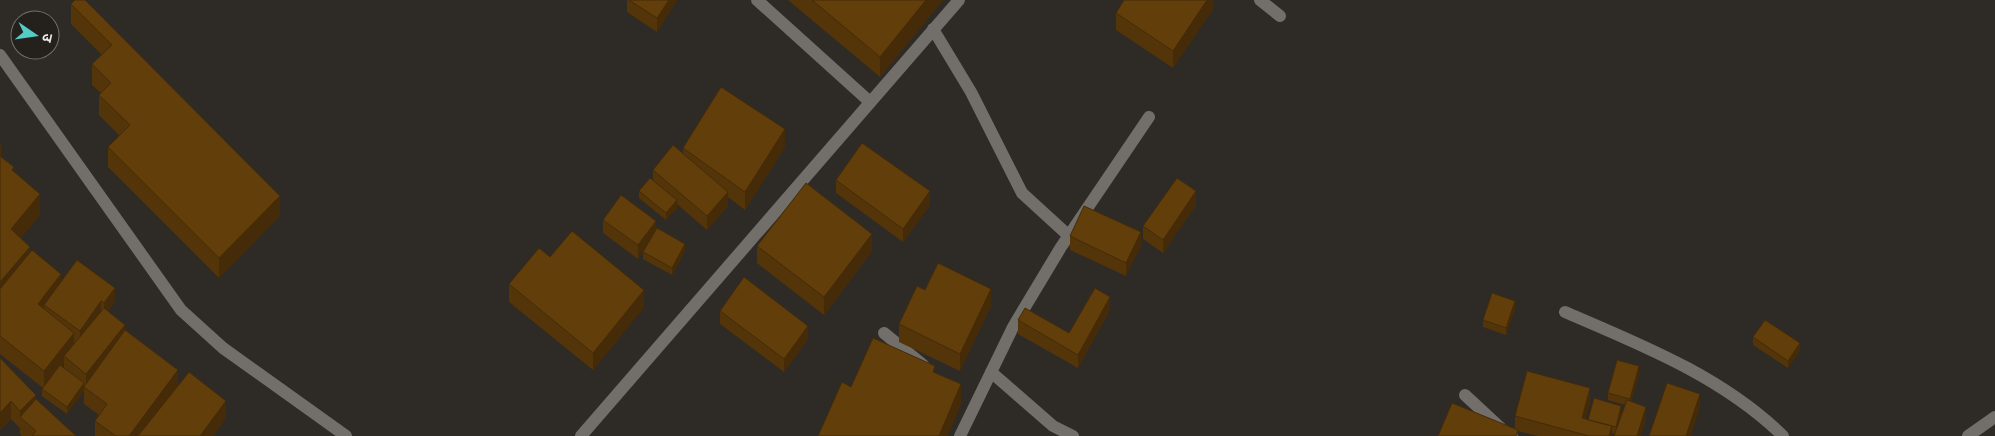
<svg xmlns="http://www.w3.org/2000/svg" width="1995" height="436" font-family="'Source Sans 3','Noto Sans Devanagari',sans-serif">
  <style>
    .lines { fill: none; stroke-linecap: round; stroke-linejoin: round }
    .minor { stroke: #726e69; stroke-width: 12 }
    .wall { fill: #543509; fill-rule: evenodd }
    .shaded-wall { fill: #452b08 }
    .building { fill: #623e0b; stroke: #452b08 }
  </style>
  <rect width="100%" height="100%" fill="#2e2a26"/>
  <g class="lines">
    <path class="minor" d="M757,0L870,102
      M1260,0L1280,16
      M933,29L971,92L1022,193L1069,236
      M0,55L181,310L223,348L346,436
      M1565,312C1642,345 1723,377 1783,436
      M884,333L923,365
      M991,372L1053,426L1073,436
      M1465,395L1507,434L1512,436
      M581,436L959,0
      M960,436L1013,327L1061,247L1149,117
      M1968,436L1995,417"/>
  </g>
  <path class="wall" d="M75,0L280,216L219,278L108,167V147L120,136L99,115V95L101,93L92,85V64L102,55L71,24V4Z
    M627,0H677L657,32L627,12Z
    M788,0H943L880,77Z
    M1213,0V9L1173,68L1116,30V13Z
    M0,142L2,158L14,172L40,215L21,238L30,252L61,282L115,301L108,311L125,330L178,386L226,418L213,436H95V421L99,415L84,404V391L67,414L42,396V389L43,388L0,354ZM64,363V368L61,366Z
    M785,147L745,210L728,197V206L707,230L677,204V208L666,220L639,198V191L653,181V170L683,154V148Z
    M836,180L930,205L903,242L836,193Z
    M1196,205L1163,253L1143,239V226Z
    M603,220L656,229L685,251L672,275L643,259V252L644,250L638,259L603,233Z
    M1070,236L1141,245L1126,276L1070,250Z
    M757,246L872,251L824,315L757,263Z
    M550,257L644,307L593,370L509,302V284Z
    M925,290L991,306L960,371L899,342V324Z
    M1515,308L1506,335L1483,327V320Z
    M1110,310L1078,368L1018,334V320L1069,333Z
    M720,311L808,339L784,372L720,324Z
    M1753,337L1800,351L1788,368L1753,345Z
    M0,358L36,400L76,436H22L20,434V428L11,419L0,430Z
    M1639,373L1631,402L1646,421L1615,434L1612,433V436H1538L1518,431V436L1515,429V416L1590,402L1585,419L1588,420L1621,413L1619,423L1625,405L1608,400V393Z"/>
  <path class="shaded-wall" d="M669,0H677L657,32V18Z
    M926,0H943L880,77V57Z
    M1207,0H1213V9L1173,68V51Z
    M785,129V147L745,210V192Z
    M2,144V164L0,166V146Z
    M930,191V205L903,242V229Z
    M1196,191V205L1163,253V240Z
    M728,192V206L707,230V216Z
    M40,194V215L11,250V229Z
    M280,196V216L219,278V258Z
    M677,200V208L666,220V213Z
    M656,221V234L638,259V245Z
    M1141,232V245L1126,276V263Z
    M872,234V251L824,315V297Z
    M685,244V251L672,275V268Z
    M30,247V267L0,302V282Z
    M61,274V291L44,305V313L38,304Z
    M115,288V301L104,316V303Z
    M991,289V306L960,371V354Z
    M644,290V307L593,370V353Z
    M1110,297V310L1078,368V355Z
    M101,301V314L80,345V331Z
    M1515,301V308L1506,335V328Z
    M125,325V338L86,387V374Z
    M808,326V339L784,372V359Z
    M74,333V350L64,356V363L44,389V371Z
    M1800,343V351L1788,368V361Z
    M1639,366V373L1630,406V399Z
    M178,370V387L142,436H129Z
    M84,383V391L67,414V407Z
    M961,384V404L948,436H939Z
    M1590,388V402L1582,432V418Z
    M1700,394V407L1691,436H1686Z
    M36,395V412L20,417V411Z
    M11,401V419L0,430V413Z
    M226,401V418L213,436H200Z
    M1621,406V413L1616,434V427Z
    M1646,407V421L1641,436H1637Z
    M1612,426V436H1609Z"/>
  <path class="building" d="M75,0H85L280,196L219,258L108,147L130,125L99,95L111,83L92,64L112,45L71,4Z
    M629,0H669L657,18Z
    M812,0H926L880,57Z
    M1124,0H1207L1173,51L1116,13Z
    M721,87L785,129L745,192L683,148Z
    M862,143L930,191L903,229L836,180Z
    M673,145L728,192L707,216L653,170Z
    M0,156L14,167L12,170L40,194L11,229L30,247L0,282Z
    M650,178L677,200L666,213L639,191Z
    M1177,178L1196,191L1163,240L1143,226Z
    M806,183L872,234L824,297L757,246Z
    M621,195L656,221L638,245L603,220Z
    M1084,206L1141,232L1126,263L1070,236Z
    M657,228L685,244L672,268L643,252Z
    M572,231L644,290L593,353L509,284L539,248L550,257Z
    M32,250L61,274L38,304L74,333L44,371L0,336V289Z
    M77,260L115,288L104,303L101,301L80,331L44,305Z
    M938,263L991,289L960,354L899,324L917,286L925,290Z
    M744,277L808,326L784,359L720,311Z
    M1095,288L1110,297L1078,355L1018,320L1025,308L1069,333Z
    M1492,293L1515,301L1506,328L1483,320Z
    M104,308L125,325L86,374L64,356Z
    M1765,320L1800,343L1788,361L1753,337Z
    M125,330L178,370L129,436H116L95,421L107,404L84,387Z
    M873,338L935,366L933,372L961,384L939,436H818L842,382L851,387Z
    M0,358L36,395L20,411L11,401L0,413Z
    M1617,360L1639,366L1630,399L1608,393Z
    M60,365L84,383L67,407L42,389Z
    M1527,371L1590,388L1582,418L1612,426L1609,436H1589L1515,416Z
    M189,372L226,401L200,436H138Z
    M1667,383L1700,394L1686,436H1649Z
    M1594,398L1621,406L1616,427L1588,420Z
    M36,399L76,436H32L36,431L20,417Z
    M1627,400L1646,407L1637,436H1614Z
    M1452,403L1518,430L1516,436H1438Z"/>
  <g transform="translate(35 35) rotate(103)"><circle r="24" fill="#24211d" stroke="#74716e"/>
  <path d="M0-4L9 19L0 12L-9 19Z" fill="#54cdc8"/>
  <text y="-8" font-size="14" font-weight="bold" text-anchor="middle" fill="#eceae7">उ</text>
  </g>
</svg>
